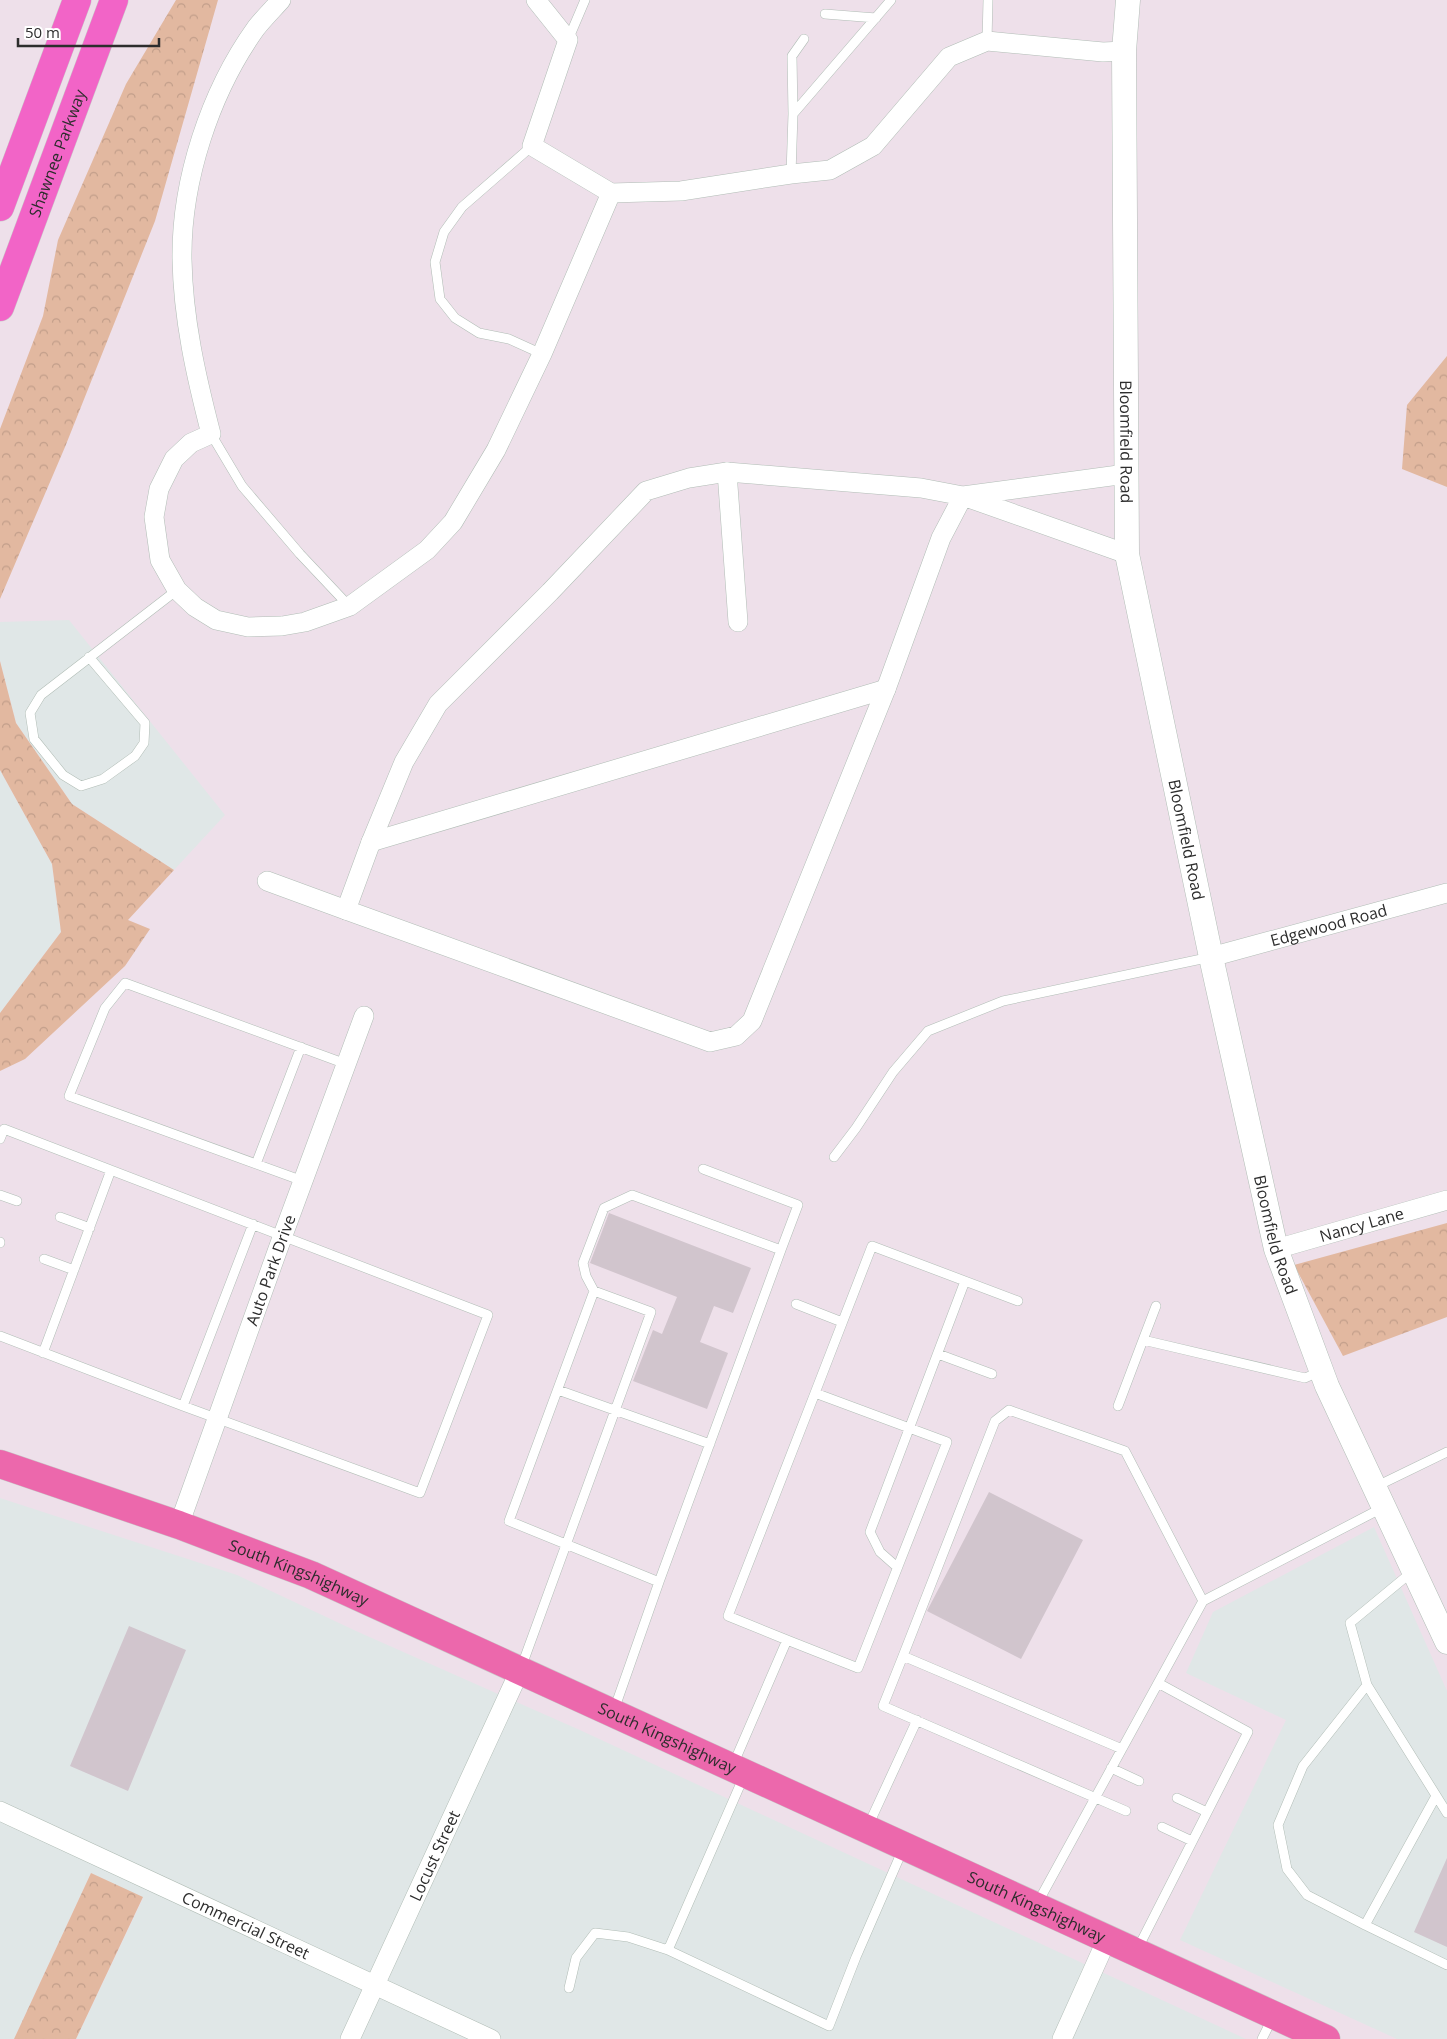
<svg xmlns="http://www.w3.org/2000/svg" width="1447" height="2039" font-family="'Open Sans',sans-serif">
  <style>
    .industrial { fill: #e0e7e7 }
    .forest { fill: url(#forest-crowns) }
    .building { fill: #d1c5cd }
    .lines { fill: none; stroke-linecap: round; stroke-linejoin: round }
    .service-casing { stroke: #b1bdb6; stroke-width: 10 }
    .minor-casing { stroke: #b1bdb6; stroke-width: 20 }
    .tertiary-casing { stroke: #b1bdb6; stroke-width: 25 }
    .primary-casing { stroke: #c8c8c8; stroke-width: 29 }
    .trunk-casing { stroke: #c8c8c8; stroke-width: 29 }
    .service { stroke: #fff; stroke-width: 9 }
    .minor { stroke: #fff; stroke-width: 19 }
    .tertiary { stroke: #fff; stroke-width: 24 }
    .primary { stroke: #ec68ac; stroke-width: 28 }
    .trunk { stroke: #f264c7; stroke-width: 28 }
    .labels { text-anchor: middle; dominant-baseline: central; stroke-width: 4; stroke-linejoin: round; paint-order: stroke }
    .street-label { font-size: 16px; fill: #2d2d2d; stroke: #fff }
  </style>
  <defs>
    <pattern id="forest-crowns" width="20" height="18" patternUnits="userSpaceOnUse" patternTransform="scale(1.25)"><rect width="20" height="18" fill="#e2b8a0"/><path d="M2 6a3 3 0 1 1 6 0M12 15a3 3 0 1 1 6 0" fill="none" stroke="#c29e8a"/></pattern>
  </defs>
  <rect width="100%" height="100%" fill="#eee0ea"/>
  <path class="industrial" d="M69,620L225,815L174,870L72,804L16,723L0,661V622Z
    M0,770L52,864L61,932L0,1013Z
    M0,1498L237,1575L356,1631L582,1731L1246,2039H76L143,1898L91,1873L14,2039H0Z
    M1374,1527L1447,1691V2039H1397L1180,1940L1286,1720L1186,1673L1213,1612Z"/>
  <path class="forest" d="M176,0H218L155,221L65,447L0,599V429L43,316L58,240L126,84Z
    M1447,356V487L1402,469L1407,405Z
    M0,661L16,723L72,804L174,870L128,920L150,929L125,966L25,1059L0,1071V1013L61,932L52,864L0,770Z
    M1447,1223V1317L1343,1356L1294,1265Z
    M91,1873L143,1897L76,2039H14Z"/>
  <path class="building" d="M609,1213L751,1268L733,1313L714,1306L700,1342L728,1353L707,1409L633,1381L653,1330L662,1334L677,1297L590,1263Z
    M989,1492L1083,1540L1021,1659L927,1611Z
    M129,1626L186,1650L128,1791L70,1766Z
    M1447,1858V1947L1414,1932Z"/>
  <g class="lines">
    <g class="service-casing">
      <path id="service" d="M825,14L876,18
        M568,40L585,0
        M987,41L988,0
        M793,114L792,56L804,39
        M532,146L462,207L444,232L435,262L440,299L455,318L479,333L509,339L542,354
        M791,174L793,114L891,0
        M211,434L242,486L300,554L349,606
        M89,657L145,723L144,743L135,756L103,779L81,786L63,775L34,739L30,713L41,695L177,590
        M0,1139L4,1129L488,1315L420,1493L183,1406L0,1336
        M834,1157L856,1128L893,1072L928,1031L1003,1001L1211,957
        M256,1164L301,1047
        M303,1181L69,1096L105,1008L125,983L346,1064
        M0,1195L17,1201
        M60,1217L90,1228
        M0,1242V1243
        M44,1259L74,1270
        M796,1304L842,1322
        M1143,1340L1156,1306
        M43,1353L111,1170
        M938,1354L992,1374
        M558,1390L710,1444
        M815,1393L872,1246L1018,1301
        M183,1406L253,1224
        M1118,1406L1143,1340L1305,1378L1321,1371
        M1375,1487L1447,1452
        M897,1567L880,1552L870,1532L965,1281
        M1413,1571L1350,1623L1367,1685L1447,1813
        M659,1582L781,1250
        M903,1656L883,1706L1126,1811
        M521,1668L651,1312L594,1291
        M614,1710L659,1582L509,1521L594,1291L586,1276L583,1263L604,1208L632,1195L781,1250L798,1205L703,1169
        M1122,1749L903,1656L995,1421L1009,1410L1125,1451L1203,1601
        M733,1765L787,1640L858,1668L947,1442L815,1393L728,1616L787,1640
        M1111,1768L1139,1781
        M744,1776L668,1950L829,2026L856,1957L903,1849
        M1436,1796L1365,1925L1447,1965
        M1177,1798L1207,1812
        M868,1826L917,1720
        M1162,1827L1192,1841
        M1037,1904L1203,1601L1384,1507
        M1365,1925L1307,1895L1287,1869L1278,1825L1303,1766L1367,1685
        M1137,1950L1248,1732L1158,1683
        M569,1988L576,1958L595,1933L628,1937L668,1950
        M1262,2039L1273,2017"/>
    </g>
    <g class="minor-casing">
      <g id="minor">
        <path d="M281,0C273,9 264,18 256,28C210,92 181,181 182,259C183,319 196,376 211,434L191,443L174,459L159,489L154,517L160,560L177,590L195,607L216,620L248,627L282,626L305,622L350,606L427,550L453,522L496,450L542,354L611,193"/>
        <path d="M536,0L568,40L532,146L611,193L681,191L791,174L830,170L873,146L949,57L987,41L1103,52L1124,51"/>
        <path d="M727,472L738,622"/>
        <path d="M1126,474L963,496L941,538L886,689L752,1021L736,1036L710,1042L346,910L371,842L404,762L438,704L550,592L646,491L689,478L727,472L921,488L963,496L1127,554"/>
        <path d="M371,842L886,689"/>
        <path d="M267,881L346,910"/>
        <path id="s1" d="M1211,957L1447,893"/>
        <path id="s2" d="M1276,1249L1447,1200"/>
        <path id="s3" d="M179,1525L283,1235L364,1016"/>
        <path id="s4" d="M0,1811L491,2039"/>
        <path id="s5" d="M350,2039L520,1670"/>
        <path d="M1062,2039L1107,1939"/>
      </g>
    </g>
    <g class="tertiary-casing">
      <g id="tertiary">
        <path id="s6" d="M1128,0L1124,51L1127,554L1211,957L1276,1249L1327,1386L1447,1642"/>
      </g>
    </g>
    <g class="primary-casing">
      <g id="primary">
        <path id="s7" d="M0,1464L179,1525L311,1575L1326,2039"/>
      </g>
    </g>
    <g class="trunk-casing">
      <g id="trunk">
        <path d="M0,207L77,0"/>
        <path id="s8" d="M0,307L114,0"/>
      </g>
    </g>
    <use href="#service" class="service"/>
    <use href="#minor" class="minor"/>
    <use href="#tertiary" class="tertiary"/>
    <use href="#primary" class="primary"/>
    <use href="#trunk" class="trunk"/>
  </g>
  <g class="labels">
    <g class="street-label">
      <text stroke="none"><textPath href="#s8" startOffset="164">Shawnee Parkway</textPath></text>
      <text stroke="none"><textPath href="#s6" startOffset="442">Bloomfield Road</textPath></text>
      <text stroke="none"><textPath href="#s6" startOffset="846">Bloomfield Road</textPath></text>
      <text stroke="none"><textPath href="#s1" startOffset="122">Edgewood Road</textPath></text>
      <text stroke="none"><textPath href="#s2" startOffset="89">Nancy Lane</textPath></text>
      <text stroke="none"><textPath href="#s6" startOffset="1251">Bloomfield Road</textPath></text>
      <text stroke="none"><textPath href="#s3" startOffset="271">Auto Park Drive</textPath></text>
      <text stroke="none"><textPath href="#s7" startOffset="318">South Kingshighway</textPath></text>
      <text stroke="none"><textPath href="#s7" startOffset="722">South Kingshighway</textPath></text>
      <text stroke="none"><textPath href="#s5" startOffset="202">Locust Street</textPath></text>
      <text stroke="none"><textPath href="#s7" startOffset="1128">South Kingshighway</textPath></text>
      <text stroke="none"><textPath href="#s4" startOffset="271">Commercial Street</textPath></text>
    </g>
  </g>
  <path d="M18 38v8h141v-8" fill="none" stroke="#2d2d2d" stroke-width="2.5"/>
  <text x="25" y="38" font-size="15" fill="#2d2d2d" stroke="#ffffff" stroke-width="4" paint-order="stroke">50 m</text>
</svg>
